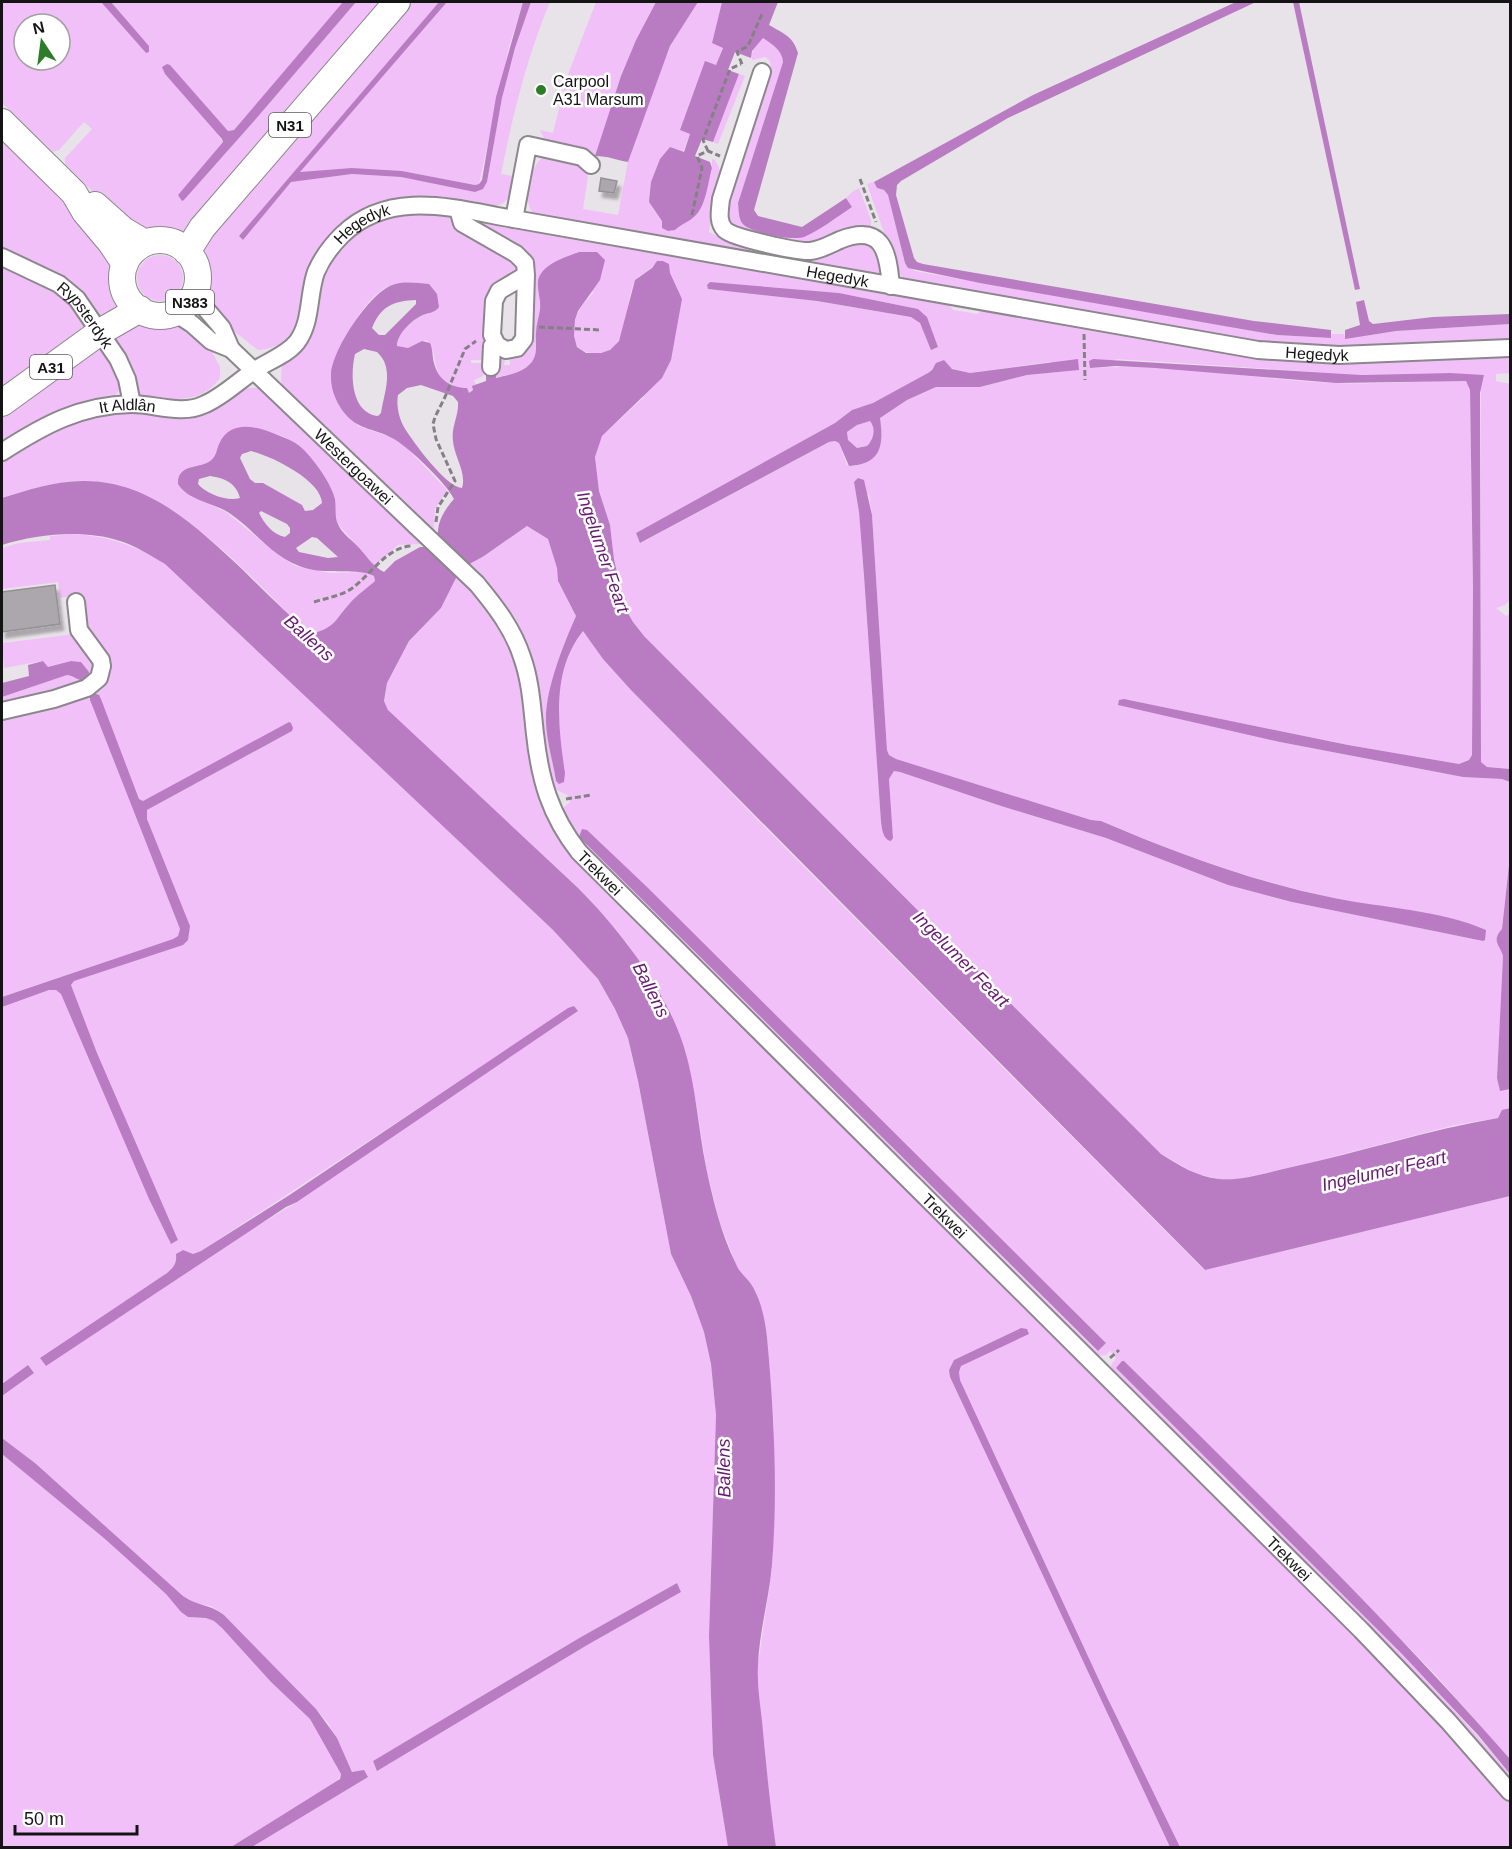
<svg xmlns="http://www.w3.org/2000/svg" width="1512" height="1849" font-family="Arial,sans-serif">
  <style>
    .green { fill: #f2c0f9; fill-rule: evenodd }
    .water { fill: #b97cc2; fill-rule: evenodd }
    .building { fill: #aca7ac; stroke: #949095; stroke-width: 1.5; filter: url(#shadow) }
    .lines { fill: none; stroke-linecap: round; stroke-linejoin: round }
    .minor-casing { stroke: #8b878c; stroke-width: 20 }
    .highway-casing { stroke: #8b878c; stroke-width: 28 }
    .path { stroke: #848184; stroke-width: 3; stroke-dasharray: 6 3; stroke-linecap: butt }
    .minor { stroke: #fff; stroke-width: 16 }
    .highway { stroke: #fff; stroke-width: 26 }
    .minor-bridge-casing { stroke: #8b878c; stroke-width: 20; stroke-linecap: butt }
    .minor-bridge { stroke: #fff; stroke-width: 16 }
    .poi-dot { fill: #2c7d27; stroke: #fff; stroke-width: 2 }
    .labels { text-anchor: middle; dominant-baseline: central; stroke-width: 5; stroke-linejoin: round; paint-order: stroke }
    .shield { fill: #fff; stroke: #5b5a5b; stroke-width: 1.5 }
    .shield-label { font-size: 15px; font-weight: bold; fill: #151415 }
    .poi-label { font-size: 16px; fill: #151415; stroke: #fff; text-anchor: start }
    .street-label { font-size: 16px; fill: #151415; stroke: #fff }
    .water-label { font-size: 18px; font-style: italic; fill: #661a70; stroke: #fff }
  </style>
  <defs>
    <filter id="shadow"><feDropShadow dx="3.5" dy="6" stdDeviation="1.5" flood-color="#0004"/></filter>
  </defs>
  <rect width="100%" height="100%" fill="#e8e3e8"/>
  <path class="green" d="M2,2H101L146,53L149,46L111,2H343L234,130L228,131L170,66L223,142L178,195L184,200L255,120L356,2H388L182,238L163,231L149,232L113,212L65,164V158L92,129L84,122L59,150L53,152L2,103ZM24,24H60V60H24Z
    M404,2H439L239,236L243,240L290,182L352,174L401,177L483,189L487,182L502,98L515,48L531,2H550C527,57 513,114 501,174L513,176C511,186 512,200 501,204C491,210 476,205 465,203C426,197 409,193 370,207C361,211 349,216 342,223C306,257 308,288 293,330C284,343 274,349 258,350L235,332L208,304L200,252L206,232Z
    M447,2H523L509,47L479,184L475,185L402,171L300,172V170Z
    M596,2H656L636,40L621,76L595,156L551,146L546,142L540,130L553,133L567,77Z
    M698,2H722L712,42L723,47L716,65L705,62L681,130L690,134L683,152L670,147L649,202L662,221L665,230L671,231L680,224L694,217L700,210L712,169V159L715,160L722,174L711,218L709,232L715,235L807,256L866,241L880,253L882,272L877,276L548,218C544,216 538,216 534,214C521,205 530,159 547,156C556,154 570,160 580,162L588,177L583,209L618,215L628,162L641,124L670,46Z
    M763,38C773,45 782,50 783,62L738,203L792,239L852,207L846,198L852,192L859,188L871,220V230L806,247L734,229L728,221L726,212L761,93L771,65L769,60L765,57L752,60C750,51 757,45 763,38Z
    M739,74L745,76L718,144L713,142Z
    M2,141L102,241L115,270V287L124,307L100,323L2,250Z
    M874,182L877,188L884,190L888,195L905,263L915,271L1277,335L1331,338L1332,334H1344L1345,338L1396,331L1510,324V341L1336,348L1278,345L904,280L897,270L867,184Z
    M418,212L448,216L458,226L514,258L520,270L496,288L487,342L484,343L483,360H471V363H483V376L474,380L476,385L469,393C461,387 450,387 443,380C432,368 437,347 426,340L408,348L397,347C396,333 416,315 429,314L414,283C406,283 398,282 391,285C363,297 348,335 334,359L358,426L391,437L403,444L447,490L435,509L434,531L432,533L284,392L281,381L282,364L322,279L337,252L360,231L387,217Z
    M465,219L564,235L673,257L947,302L953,310L977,314L985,309L1248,356L1510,354V373L1496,374V381L1510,384V600L1505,605L1496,608L1506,616L1510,614V769L1487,767L1481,762V384L1450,373L1362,375L1117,359L1090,368C1173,363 1255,380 1337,383C1378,385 1420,381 1461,380L1466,381L1470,390L1473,587L1472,755L1469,760L1459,764L1348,745L1124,699L1280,742L1463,777L1502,779L1510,782V856L1502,929L1497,936L1503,956L1497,1078L1510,1089V1030V1108H1507L1498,1118L1455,1125L1305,1164L1239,1179H1219L1197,1174L1161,1154L644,636L633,622L625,608L614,559L610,525L599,491L595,456L602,436L643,398L670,268L654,264C650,272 638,274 634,282C626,301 628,339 610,350C606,352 601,353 597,353C574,354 571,337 576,318C579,308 587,300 594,292L538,281L540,308L536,332L537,346L536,355L530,364L522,371L495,378L497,351L506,355L504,365H510L509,355H513L531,277ZM710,282L839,293L918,309L927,317L938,347L916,319L911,317L817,301L708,289ZM1049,362L1078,370L1027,375L980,387H936L907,400L879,418L881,428L856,466L847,465L839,443L835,441L829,442L641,543L636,533L835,423L852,410L873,404L899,390L928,373L935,366C950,365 955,371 970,373ZM854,482L869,495L872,515L887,750L889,755L895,759L1091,820L1101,821C1176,853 1253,881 1334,898C1383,909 1433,913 1481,928L1483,941L1292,902L1228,885L1106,838L1001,806L900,772L894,771L889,779L893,838H885L881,822L864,576L859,512Z
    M137 278a23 23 0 1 1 46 0a23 23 0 1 1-46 0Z
    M2,265L55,289L72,304L92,331L2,396Z
    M143,320L183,326L210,348L220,367V378C205,398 187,400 163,399C154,399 146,399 139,394L108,334Z
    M98,340L105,350L121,382L119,391L112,398C68,404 38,421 2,445V417L42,379Z
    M266,388L424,542L422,544L398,545L375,566L337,523L334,498L329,485L303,449L285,437L276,434L219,443L216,455L210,462L200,465L183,491L226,512L281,557L296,566L330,573L367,572L374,576L375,581C367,588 357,595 350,603C334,621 335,628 310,635C252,579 169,480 83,481C55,481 28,490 2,498V461C46,432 74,415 129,414C155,413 182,419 208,412C222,408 230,394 242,389C249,387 259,388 266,388Z
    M870,420C876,429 874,439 867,446L857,448L848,440L847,432L857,425Z
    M527,526L548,539L557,568L558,581L576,616C564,643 545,690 546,720C546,740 553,761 556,781L559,784C559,733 550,673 583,630L603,659L743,805L1204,1270L1510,1196V1759L1433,1672L1124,1361L1116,1368C1250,1501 1389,1630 1510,1774V1786L1113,1375L1111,1365L1116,1358L1110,1351L1106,1355L1097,1356L587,854L562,814V809L570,802L567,795L553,788L548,780C542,730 540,650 509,609C497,593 480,579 466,566L484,556ZM579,837L750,992L1106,1343L1097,1351Z
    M73,534C112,537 132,544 165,564L553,930L598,979L615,1009L628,1038L638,1082L671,1254L691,1296L704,1332L711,1364L716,1415L709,1636L713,1755L728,1847H252L367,1777L353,1773L328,1723L316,1709L224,1615L211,1606L193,1603L183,1596L35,1463L2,1438V1396L33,1373L28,1365L2,1384V1007L49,990H56L61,993L149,1199L171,1243L178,1240L97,1053L71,985L73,981L188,940L147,819V810L292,731L293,728L143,801L139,799L90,700L180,929L178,936L173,939L2,997V715L100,685L89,638L83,594L60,598L58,582L2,589V548L19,543L50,540V536ZM574,1006L577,1011L297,1202L40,1358L167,1273C174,1267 177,1263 177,1254L182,1250L193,1254L201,1251ZM677,1583L681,1592L589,1644L377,1770L373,1761L581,1637Z
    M458,574L474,587L516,654L545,809L1359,1633L1510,1799V1847H1180L1106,1695L960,1380L959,1372L961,1366L1021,1328L954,1360L949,1370L950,1377L1170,1847H776L768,1794L758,1688V1665L772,1568L774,1518V1427L767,1335L756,1292L737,1267L719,1220L706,1167L697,1107L684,1047L671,1016L627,943L388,710L384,701L387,683L409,641L441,608Z
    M74,634L96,658L94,679L2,707V697L67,675L76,677L81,662L71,661L48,667L43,661L4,668L2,643Z
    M2,1454L105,1539L166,1594L181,1612L188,1617L206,1618L214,1621L222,1628L271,1682L310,1719L341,1774L336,1783L231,1847H2Z"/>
  <path class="water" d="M101,2H111L149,46V52L146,53Z
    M343,2H356L255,120L184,200L182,201L178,195L223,142L222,139L165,74L162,67L167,64L170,65L228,131L234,130Z
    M439,2H447L300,172L352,168L402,171L475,185L479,184L482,180L496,97L523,2H531L515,48L502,98L487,182L483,189L475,192L401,177L352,174L291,182L243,240L239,236Z
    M656,2H698L670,46L628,162C616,160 608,156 595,156L621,76L636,40Z
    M722,2H778L769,25C784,34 793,36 798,53L754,210L758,216L802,227L846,198L852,207C838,216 819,231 804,237C792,241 753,233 744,225C738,220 739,210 738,203L783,62C782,50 773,45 763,38L752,51L751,58L735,52L728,70L739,74L713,142L702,139L695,156L710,162L712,168C708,182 706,206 695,216C689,222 681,224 675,230L668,231L662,228V221L649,202L651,182L660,159L670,147L684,152L690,134L680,130L705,61L716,65L723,48L712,43Z
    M1236,2H1256L1008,118L901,181L897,185L896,195L914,258L917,262L923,264L1254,321L1331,330V338L1277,335L1224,326L980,283L908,268L905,263L888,195L884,190L877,188L874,182L1033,95Z
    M1293,2H1299L1360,289L1355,290Z
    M579,252H597L605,260L600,280L578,311L575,320L574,336L577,347L586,353H601L610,350L619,341L635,280L652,268L657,261H663L669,264L670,273L682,299L671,360L662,378L602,436L595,457L599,491L610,525L614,559L625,608L633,622L644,636L1161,1154C1179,1165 1197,1177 1219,1179C1243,1181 1268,1172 1292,1167C1361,1152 1428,1130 1498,1118L1502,1110L1510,1108V1196L1205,1270L631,690L603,659L583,631C551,671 558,726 565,773L564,782L559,784L556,781C553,761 546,740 546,720C545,690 564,643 576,616L558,581L557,568L548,539L527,526L484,556L466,566L458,574L441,608L409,641L387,683L384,701L388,710L578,888C620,930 666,990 684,1047C696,1086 698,1128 706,1167C713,1200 721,1234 736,1264C739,1272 746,1277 751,1284C761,1299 765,1320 767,1337C774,1413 778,1490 772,1565C769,1599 759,1632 758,1666C757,1685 760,1703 762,1721C766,1764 770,1805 776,1847H728L713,1755L709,1636L716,1415L711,1364L704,1332L691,1296L671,1254L638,1081L628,1038L615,1009L598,979L553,930L165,564C151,556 136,546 120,541C83,529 38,534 2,545V498C28,490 55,481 83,481C149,480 198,528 243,570C265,592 287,613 310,634C335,628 334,621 350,603C357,595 367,588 375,581L374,576C360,568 328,574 309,569C270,559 257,530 226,511C210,502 188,500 178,484C177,461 205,471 214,457C217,453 217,448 219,444C229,422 251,425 270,432C282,437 294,440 303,449C315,461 331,483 335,499C336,507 335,515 337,522C341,534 354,541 361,550C368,558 374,567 384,572L395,561L420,547H424L438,532C438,520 446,508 454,499C446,483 408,446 392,438C376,429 360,430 347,416C337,405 330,389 331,374C332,350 369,294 392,285C403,281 417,283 429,284L437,294L439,307C434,314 428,312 421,316C411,321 397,334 397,346L408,348L422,341L430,343C433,349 432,356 434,363C438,379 450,388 467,388L469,393L473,390L472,386L486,381V366L496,367V378C507,375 522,373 530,364C539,354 535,345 536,333C536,325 539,317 540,309C541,300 537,290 538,281C541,264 566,257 579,252ZM416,300V304L385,335H379L372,328C381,306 393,301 416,300ZM364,349L377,352C395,368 384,393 381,413L378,416C351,413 350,375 355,354ZM421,385L453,396L458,402C459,416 451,426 453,441C454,456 467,473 462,488C446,487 413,442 404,427C399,418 396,405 398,395L407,388ZM251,451C271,456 321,480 322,503L313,510L305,511L302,505L263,483H255L250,479L240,458L242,454ZM210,476C225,478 236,483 240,498C228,502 206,494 198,484L199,479ZM261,511L287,524L290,528V533L285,537C273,535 264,523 259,513ZM312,537L317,538L338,557L328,558L299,552L296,548Z
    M710,282L839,293L918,309L927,317L938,347L931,350L920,323L911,317L817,301L708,289L707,285Z
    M1364,300L1369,321L1373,324L1433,317L1510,314V324L1396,331L1345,339V330L1360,325L1356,302Z
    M1078,359L1079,370L1027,375L980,387H936L907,400L880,418C884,446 881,464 849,466L839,443L835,441L829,442L640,543L636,533L835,423L852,410L873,403L928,373L932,370L936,363L944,360L952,369L970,373ZM870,421C876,428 874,439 867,446L857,448L848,440L847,432L857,425Z
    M1093,359L1362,375L1450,373L1484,375L1480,393L1481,762L1487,767L1510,769V782L1502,779L1463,777L1280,742L1118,705L1119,700L1124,699L1348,745L1459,764L1469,760L1472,755L1473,587L1470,390L1466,381L1336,383L1155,368L1116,366L1090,368L1089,361Z
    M858,478L864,480L872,515L887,750L889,755L896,759L1091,820L1101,821C1176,853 1254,882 1334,898C1383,908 1441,910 1486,930L1485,940L1483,941L1292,902L1228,885L1106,838L1001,806L900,772L894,771L889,779L893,838L891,841C883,840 882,829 881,822L864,576L859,512L854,482Z
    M43,661L48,667L71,661L81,662L89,672L88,677L85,681C79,681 74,676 67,675L2,697V683L29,676L28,665Z
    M94,693L99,695L101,699L139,799L143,801L289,722L291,723L293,728L292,731L147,810V819L190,926L188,940L183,945L74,981L71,985L97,1053L178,1240L171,1244L149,1199L61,994L56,990H49L2,1007V997L173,939L178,936L180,929L90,700V696Z
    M582,829L587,830L646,886L1106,1343L1098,1351L579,837Z
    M1510,856V1089L1500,1091L1497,1078L1503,956C1500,945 1491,941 1502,929Z
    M574,1006L578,1011L297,1202L286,1207L46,1366L40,1358L167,1273C174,1267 177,1263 176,1254L183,1250L193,1254L201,1251L291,1194L568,1008Z
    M1021,1328L1027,1329L1029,1334L961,1366L959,1372L960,1380L1106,1695L1180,1847H1170L950,1377L949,1370L954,1360Z
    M1122,1361H1124C1256,1491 1388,1620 1510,1759V1774L1478,1735L1402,1654L1116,1368Z
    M28,1365L34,1373L2,1396V1384Z
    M2,1438L35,1463L183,1596C197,1606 210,1604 224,1615L316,1709L337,1738L352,1772L364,1770L368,1777L252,1847H231L340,1779L341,1774L310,1719L271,1682L222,1628L214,1621L206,1618L188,1617L181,1612L166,1594L105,1539L2,1454Z
    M677,1583L681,1592L589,1644L377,1771L373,1761L581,1637Z"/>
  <path class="building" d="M601,178L617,181L614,193L599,191Z
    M55,585L60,624L2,632V592Z"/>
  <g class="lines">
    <g class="minor-casing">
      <g id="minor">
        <path d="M762,72L721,199C720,210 717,222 725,230C734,238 798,252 810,251C821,250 831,244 840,240C883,223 888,252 891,286"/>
        <path d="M458,209L462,223L516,254L525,263L526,275L499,291L494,301L492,335L497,345L506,350L517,348L524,339L526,275"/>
        <path d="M514,219L528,145L582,157L591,165"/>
        <path id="s1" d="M2,257L59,284L77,299L118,359L127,379L132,404"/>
        <path d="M194,295L222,328L231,349"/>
        <path id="s2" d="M175,313L192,324L211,341L231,349L416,526"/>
        <path d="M491,367L492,346L495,343"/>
        <path id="s3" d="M2,452C44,425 80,405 132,404C154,404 182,415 203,405C221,398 236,383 252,372C267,361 286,356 297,342C312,322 308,294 316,272C322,258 331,246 342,235C390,188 456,209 514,219L1258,350L1339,355L1510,348"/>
        <path id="s4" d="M477,584C496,607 513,629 522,657C531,682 532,708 535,734C540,780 550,815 579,852L1361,1630L1448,1721L1510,1792"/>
        <path d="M2,711L54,699L87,688L99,678L102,666L101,660L79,630L76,602"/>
      </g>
    </g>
    <g class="highway-casing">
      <path id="highway" d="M2,122L74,193L85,212L111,243L125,264
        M95,205L123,230L145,243
        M122 278a38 38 0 1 1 76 0a38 38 0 1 1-76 0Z
        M187,252L202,228L397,2
        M2,403L100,332L140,309"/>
    </g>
    <path class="path" d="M742,64L737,52L748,46L762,14
      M708,151L703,140L730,69L741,64
      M860,179L876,222
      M692,215L702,168L697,156L708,151L720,156
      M539,327L601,330
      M1084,334L1085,380
      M436,522L438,507L455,481L436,439L433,424L435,417L445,397L465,349L476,341
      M314,602C327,598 340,596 351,589C371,575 387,546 413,546
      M566,799L592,795
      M1110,1358L1119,1350"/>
    <use href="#minor" class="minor"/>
    <use href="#highway" class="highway"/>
    <g class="minor-bridge-casing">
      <path id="minor-bridge" d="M416,526L477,584"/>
    </g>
    <use href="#minor-bridge" class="minor-bridge"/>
  </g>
  <circle class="poi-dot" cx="541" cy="90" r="6"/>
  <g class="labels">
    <g class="shield">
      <rect x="269" y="113" width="42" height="24" rx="4.5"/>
      <rect x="166" y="290" width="48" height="24" rx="4.5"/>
      <rect x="30" y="355" width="42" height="24" rx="4.5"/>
    </g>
    <g class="shield-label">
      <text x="290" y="125">N31</text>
      <text x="190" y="302">N383</text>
      <text x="51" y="367">A31</text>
    </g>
    <g class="poi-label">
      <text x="553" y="81">Carpool<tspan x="553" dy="18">A31 Marsum</tspan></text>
    </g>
    <g class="street-label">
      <text stroke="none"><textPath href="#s3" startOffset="468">Hegedyk</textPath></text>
      <text stroke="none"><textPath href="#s3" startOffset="954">Hegedyk</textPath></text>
      <text stroke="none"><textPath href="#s1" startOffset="104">Rypsterdyk</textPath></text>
      <text stroke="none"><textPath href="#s3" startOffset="1440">Hegedyk</textPath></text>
      <text stroke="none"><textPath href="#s3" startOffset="136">It Aldlân</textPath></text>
      <text stroke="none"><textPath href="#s2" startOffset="237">Westergoawei</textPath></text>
      <text stroke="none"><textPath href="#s4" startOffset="322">Trekwei</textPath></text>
      <text stroke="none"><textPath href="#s4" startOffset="808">Trekwei</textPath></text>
      <text stroke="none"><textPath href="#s4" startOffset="1294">Trekwei</textPath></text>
    </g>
    <g class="water-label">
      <text transform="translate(603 552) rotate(71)">Ingelumer Feart</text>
      <text transform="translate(309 638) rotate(42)">Ballens</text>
      <text transform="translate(961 959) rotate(45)">Ingelumer Feart</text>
      <text transform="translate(651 990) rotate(63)">Ballens</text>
      <text transform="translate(1384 1171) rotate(-13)">Ingelumer Feart</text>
      <text transform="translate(724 1468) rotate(-91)">Ballens</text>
    </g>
  </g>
  <rect width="1512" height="1849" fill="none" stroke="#151415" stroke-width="6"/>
  <g transform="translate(42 42) rotate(347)"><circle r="28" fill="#ffffff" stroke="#a1a1a1" stroke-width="1.5"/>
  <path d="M0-4.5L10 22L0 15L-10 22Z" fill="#2c7d27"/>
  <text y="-9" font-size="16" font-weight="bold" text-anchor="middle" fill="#151415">N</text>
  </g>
  <path d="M15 1825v9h122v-9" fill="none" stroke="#151415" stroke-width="3"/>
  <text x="24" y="1825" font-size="18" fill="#151415" stroke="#ffffff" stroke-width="4.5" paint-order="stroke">50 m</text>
</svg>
